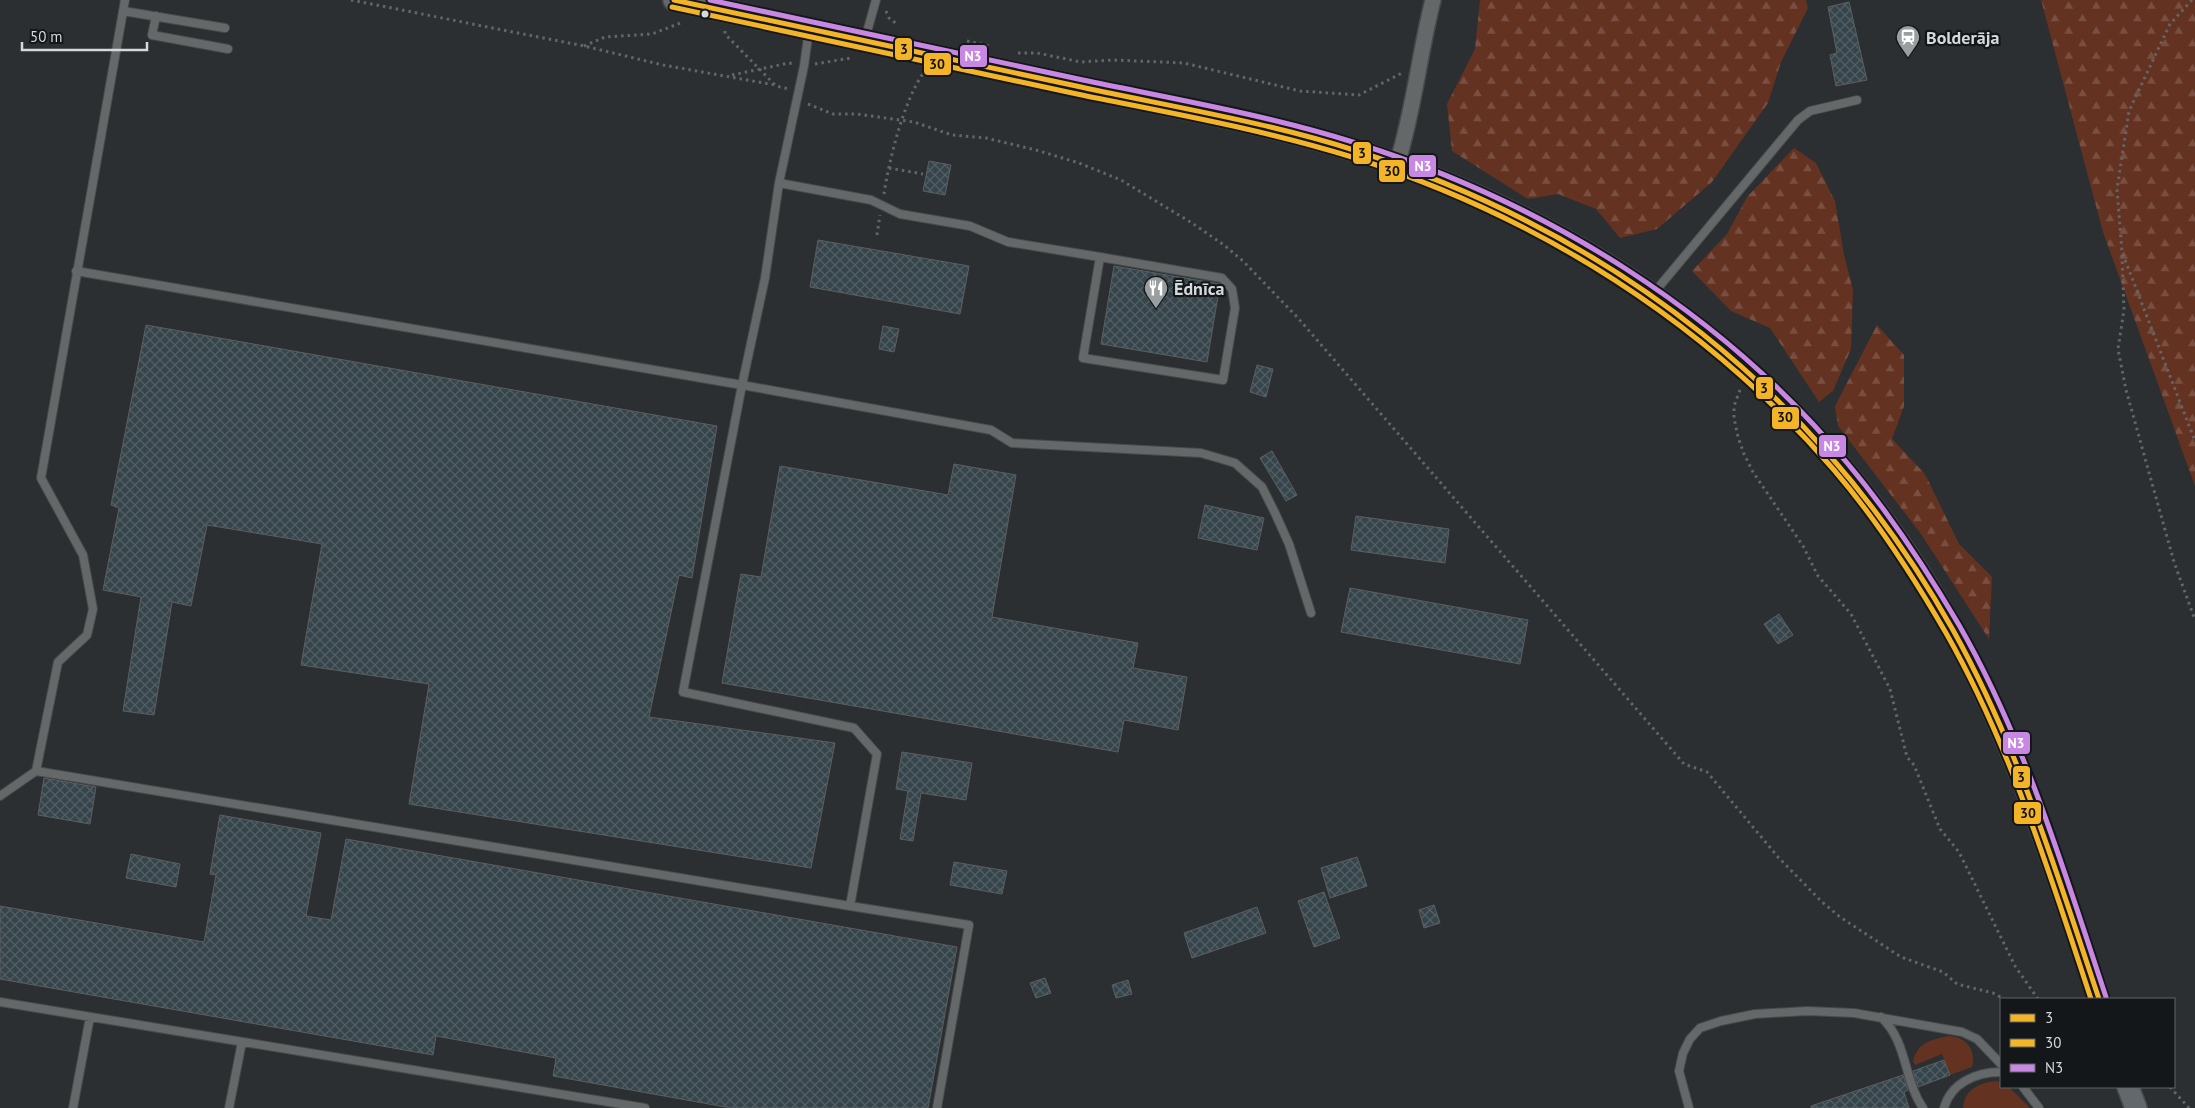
<svg xmlns="http://www.w3.org/2000/svg" width="2195" height="1108" font-family="'PT Sans',sans-serif">
  <style>
    .green { fill: #643221 }
    .forest { fill: url(#forest-firs) }
    .building { fill: url(#building-cross-hatch); stroke: #5b5f61 }
    .lines { fill: none; stroke-linecap: round; stroke-linejoin: round }
    .service-casing { stroke: #464a4c; stroke-width: 10 }
    .minor-casing { stroke: #464a4c; stroke-width: 18 }
    .secondary-casing { stroke: #464a4c; stroke-width: 24 }
    .path { stroke: #626668; stroke-width: 3; stroke-dasharray: 2.5 4; stroke-linecap: butt }
    .service { stroke: #656869; stroke-width: 8 }
    .minor { stroke: #656869; stroke-width: 15 }
    .secondary { stroke: #62686b; stroke-width: 21 }
    .bus-1-casing { stroke: #141719; stroke-width: 9 }
    .bus-2-casing { stroke: #141719; stroke-width: 9 }
    .bus-3-casing { stroke: #141719; stroke-width: 9 }
    .bus-1 { stroke: #f4b427; stroke-width: 5 }
    .bus-2 { stroke: #f4b427; stroke-width: 5 }
    .bus-3 { stroke: #c787e3; stroke-width: 5 }
    .bus-dot { fill: #d4d9dc; stroke: #141719; stroke-width: 2 }
    .labels { text-anchor: middle; dominant-baseline: central; stroke-width: 4.5; stroke-linejoin: round; paint-order: stroke }
    .poi-label { font-size: 18px; font-weight: bold; fill: #d4d9dc; stroke: #141719; text-anchor: start }
    .line-badge { stroke: #141719; stroke-width: 2 }
    .badge-label { font-size: 14px; text-anchor: middle; font-weight: bold; fill: #fff }
    .pale-badge-label { font-size: 14px; text-anchor: middle; font-weight: bold; fill: #111 }
  </style>
  <defs>
    <pattern id="forest-firs" width="22" height="20" patternUnits="userSpaceOnUse" patternTransform="scale(1.25)"><rect width="22" height="20" fill="#643221"/><path d="M5 1l3.5 6h-7zM16 11l3.5 6h-7z" fill="#794f41"/></pattern>
    <pattern id="building-cross-hatch" width="8" height="8" patternUnits="userSpaceOnUse" patternTransform="scale(1.25)"><rect width="8" height="8" fill="#36454b"/><path d="M0 0l8 8M0 8l8-8" fill="none" stroke="#525f64"/></pattern>
  </defs>
  <rect width="100%" height="100%" fill="#2b2f31"/>
  <path class="green" d="M1948,1036C1966,1036 1977,1051 1972,1067L1950,1075L1942,1054L1915,1065L1913,1061C1918,1042 1931,1040 1948,1036Z
    M1996,1081L2001,1083V1087H2009L2030,1108H1963C1965,1089 1979,1083 1996,1081Z"/>
  <path class="forest" d="M1480,0H1806L1808,8L1781,62L1768,103L1712,182L1657,229L1620,238L1596,209L1558,194L1528,199L1452,151L1447,104L1475,49Z
    M2041,0H2195V486L2103,232Z
    M1794,148L1816,163L1835,201L1844,255L1853,290L1851,349L1833,391L1819,402L1770,328L1731,311L1692,271L1727,234L1747,197Z
    M1877,325L1904,355V406L1892,439L1925,474L1959,544L1992,577L1989,639L1921,534L1838,426L1835,406Z"/>
  <path class="building" d="M1849,2L1867,80L1836,86L1830,55L1837,53L1828,7Z
    M929,161L951,165L945,195L923,191Z
    M818,240L969,266L960,314L810,287Z
    M1114,266L1220,284L1207,362L1101,344Z
    M146,325L717,426L692,578L679,575L649,717L835,743L811,868L409,804L429,684L301,665L322,544L207,525L191,606L172,602L154,715L123,711L141,597L103,590L119,508L111,505Z
    M883,326L899,329L894,352L879,349Z
    M1257,365L1273,369L1266,397L1250,392Z
    M1272,451L1297,495L1286,501L1260,458Z
    M954,464L1016,475L992,617L1138,643L1133,668L1187,677L1178,730L1124,720L1118,752L722,683L741,574L761,577L780,466L948,495Z
    M1205,505L1264,518L1257,550L1198,538Z
    M1356,516L1449,529L1445,563L1351,550Z
    M1350,588L1528,620L1520,664L1341,632Z
    M1779,614L1793,635L1778,644L1764,624Z
    M902,752L972,763L966,800L921,793L913,841L900,839L908,791L896,789Z
    M44,778L96,787L90,824L38,815Z
    M220,815L321,833L306,916L331,920L346,839L957,947L928,1108H731L553,1076L556,1058L436,1036L433,1055L0,979V906L204,942L216,875L210,874Z
    M131,854L180,864L176,887L126,878Z
    M1357,857L1367,886L1330,898L1321,868Z
    M954,862L1007,871L1002,894L950,885Z
    M1324,892L1340,938L1314,947L1298,901Z
    M1434,905L1440,923L1424,928L1419,910Z
    M1257,907L1266,933L1192,958L1184,933Z
    M1045,978L1051,993L1036,998L1030,983Z
    M1128,980L1132,994L1116,998L1112,985Z
    M1944,1060L1950,1075L1918,1087L1913,1071Z
    M1903,1075L1908,1090L1904,1092L1909,1108H1811V1106Z"/>
  <g class="lines">
    <g class="service-casing">
      <path id="service" d="M123,11L225,28
        M156,16L152,35L228,49
        M809,30L804,66L779,183L765,278L742,385L991,430L1012,443L1201,453L1235,463L1262,487L1275,513L1289,544L1311,613
        M865,39L876,0
        M779,183L871,200L900,214L970,226L1008,242L1100,257L1083,358L1223,380L1235,308L1232,289L1222,278L1100,257
        M76,271L742,385L683,692L854,728L877,754L850,906L969,925L937,1108
        M1653,294L1798,120L1810,111L1857,100
        M36,771L850,906
        M0,796L36,771L58,662L87,635L93,609L83,555L41,478L125,0
        M0,1002L645,1108
        M1881,1017C1908,1042 1903,1079 1923,1108
        M2023,1087L2039,1108
        M73,1108L90,1017
        M229,1108L242,1042
        M1689,1108L1679,1071L1683,1053L1690,1039L1700,1028L1721,1021L1755,1014L1807,1011L1854,1013L1962,1032L1977,1039L2001,1064
        M1944,1108C1951,1083 1976,1072 2001,1072"/>
    </g>
    <g class="minor-casing">
      <path id="minor" d="M1397,164C1414,110 1419,55 1433,0"/>
    </g>
    <g class="secondary-casing">
      <path id="secondary" d="M674,0C810,29 946,58 1081,87C1173,107 1267,123 1357,151C1614,232 1823,394 1953,630C2018,747 2057,874 2099,999
        M2128,1087L2136,1108"/>
    </g>
    <path class="path" d="M351,0L584,46L663,65L775,85
      M2192,0L2170,24L2129,111L2117,189L2122,252L2195,441
      M886,11L889,18L898,25
      M725,31V34L776,86L789,89
      M967,41L990,46
      M584,46L605,37L652,34L683,22
      M1018,53H1037L1081,62L1113,60L1184,63L1300,91L1359,95L1402,73
      M815,64L851,58
      M732,75L789,63L794,64
      M808,104L833,114H857L914,122L952,135L986,138L1036,150L1079,163L1121,180L1192,223L1224,245L1243,261L1298,318L1684,764L1707,772L1778,857L1821,901L1840,917L1901,957L1943,972L1957,984L1993,993L2004,999
      M889,168L923,174
      M884,194C889,160 904,100 924,72L926,73
      M877,235L880,215
      M2122,255L2124,310L2118,349L2126,390L2174,562L2195,620
      M1740,390L1734,406V418L1738,437L1744,454L1753,472L1803,546L1818,576L1851,614L1890,689L1907,757L1914,765L1940,829L1959,852L2015,966L2038,999
      M2170,1087L2189,1108"/>
    <use href="#service" class="service"/>
    <use href="#minor" class="minor"/>
    <use href="#secondary" class="secondary"/>
    <g class="bus-1-casing">
      <path id="bus-1" d="M674,0C810,29 945,58 1081,87C1173,107 1267,122 1357,151C1615,235 1819,393 1953,630C2018,746 2057,874 2099,999"/>
    </g>
    <g class="bus-2-casing">
      <path id="bus-2" d="M672,7C807,36 942,65 1077,94C1169,113 1262,129 1352,157C1538,216 1706,322 1834,470C1877,520 1913,576 1946,633C2011,747 2050,875 2091,999"/>
    </g>
    <g class="bus-3-casing">
      <path id="bus-3" d="M710,0C834,27 959,53 1083,80C1174,99 1267,115 1356,143C1543,202 1722,311 1848,464C1890,514 1926,569 1959,625C2025,740 2064,871 2106,997"/>
    </g>
    <use href="#bus-1" class="bus-1"/>
    <use href="#bus-2" class="bus-2"/>
    <use href="#bus-3" class="bus-3"/>
  </g>
  <defs>
    <g id="station-pin" transform="scale(1.25)"><path d="M0 17L-7.5 6A9.5 9.5 0 1 1 7.5 6Z" fill="#999ea0" stroke="#141719"/><path d="M-3-6H3Q5-6 5-4V2Q5 4 3 4L4.5 6H3L1.5 4h-3L-3 6H-4.5L-3 4Q-5 4-5 2V-4Q-5-6-3-6ZM-3.5-4v3h7v-3ZM-3.5 1v1.5H-2V1ZM2 1v1.5H3.5V1Z" fill="#fff"/></g>
    <g id="restaurant-pin" transform="scale(1.25)"><path d="M0 17L-7.5 6A9.5 9.5 0 1 1 7.5 6Z" fill="#999ea0" stroke="#141719"/><path d="M-5-6h1v4h1v-4h1v4h1v-4h1v5L-1.5 .5V6h-2V.5L-5-1ZM5-6V6H3V1.5H1.5Q1.5-4 5-6Z" fill="#fff"/></g>
  </defs>
  <g fill-rule="evenodd">
    <use href="#station-pin" x="1908" y="37"/>
    <use href="#restaurant-pin" x="1156" y="288"/>
  </g>
  <circle class="bus-dot" cx="705" cy="14" r="4.5"/>
  <g class="labels">
    <g class="poi-label">
      <text x="1926" y="37">Bolderāja</text>
      <text x="1174" y="288">Ēdnīca</text>
    </g>
  </g>
  <g class="line-badge">
    <rect x="894" y="37" width="19" height="24" rx="5" fill="#f4b427"/>
    <rect x="959" y="44" width="29" height="24" rx="5" fill="#c787e3"/>
    <rect x="923" y="52" width="29" height="24" rx="5" fill="#f4b427"/>
    <rect x="1352" y="141" width="20" height="24" rx="5" fill="#f4b427"/>
    <rect x="1408" y="154" width="29" height="24" rx="5" fill="#c787e3"/>
    <rect x="1378" y="159" width="28" height="24" rx="5" fill="#f4b427"/>
    <rect x="1755" y="376" width="19" height="24" rx="5" fill="#f4b427"/>
    <rect x="1771" y="406" width="29" height="24" rx="5" fill="#f4b427"/>
    <rect x="1818" y="434" width="29" height="24" rx="5" fill="#c787e3"/>
    <rect x="2002" y="731" width="29" height="24" rx="5" fill="#c787e3"/>
    <rect x="2012" y="765" width="19" height="24" rx="5" fill="#f4b427"/>
    <rect x="2013" y="801" width="29" height="24" rx="5" fill="#f4b427"/>
  </g>
  <g class="badge-label">
    <text x="973" y="61">N3</text>
    <text x="1423" y="171">N3</text>
    <text x="1832" y="451">N3</text>
    <text x="2016" y="748">N3</text>
  </g>
  <g class="pale-badge-label">
    <text x="904" y="54">3</text>
    <text x="937" y="69">30</text>
    <text x="1362" y="158">3</text>
    <text x="1392" y="176">30</text>
    <text x="1764" y="393">3</text>
    <text x="1785" y="422">30</text>
    <text x="2021" y="782">3</text>
    <text x="2028" y="818">30</text>
  </g>
  <rect x="2000" y="998" width="175" height="90" fill="#141719" stroke="#616567"/>
  <rect x="2010" y="1014" width="25" height="8" fill="#f4b427" stroke="#616567"/>
  <text x="2045" y="1023" font-size="15" fill="#d4d9dc">3</text>
  <rect x="2010" y="1039" width="25" height="8" fill="#f4b427" stroke="#616567"/>
  <text x="2045" y="1048" font-size="15" fill="#d4d9dc">30</text>
  <rect x="2010" y="1064" width="25" height="8" fill="#c787e3" stroke="#616567"/>
  <text x="2045" y="1073" font-size="15" fill="#d4d9dc">N3</text>
  <path d="M22 42v8h125v-8" fill="none" stroke="#d4d9dc" stroke-width="2.5"/>
  <text x="30" y="42" font-size="15" fill="#d4d9dc" stroke="#141719" stroke-width="4" paint-order="stroke">50 m</text>
</svg>
